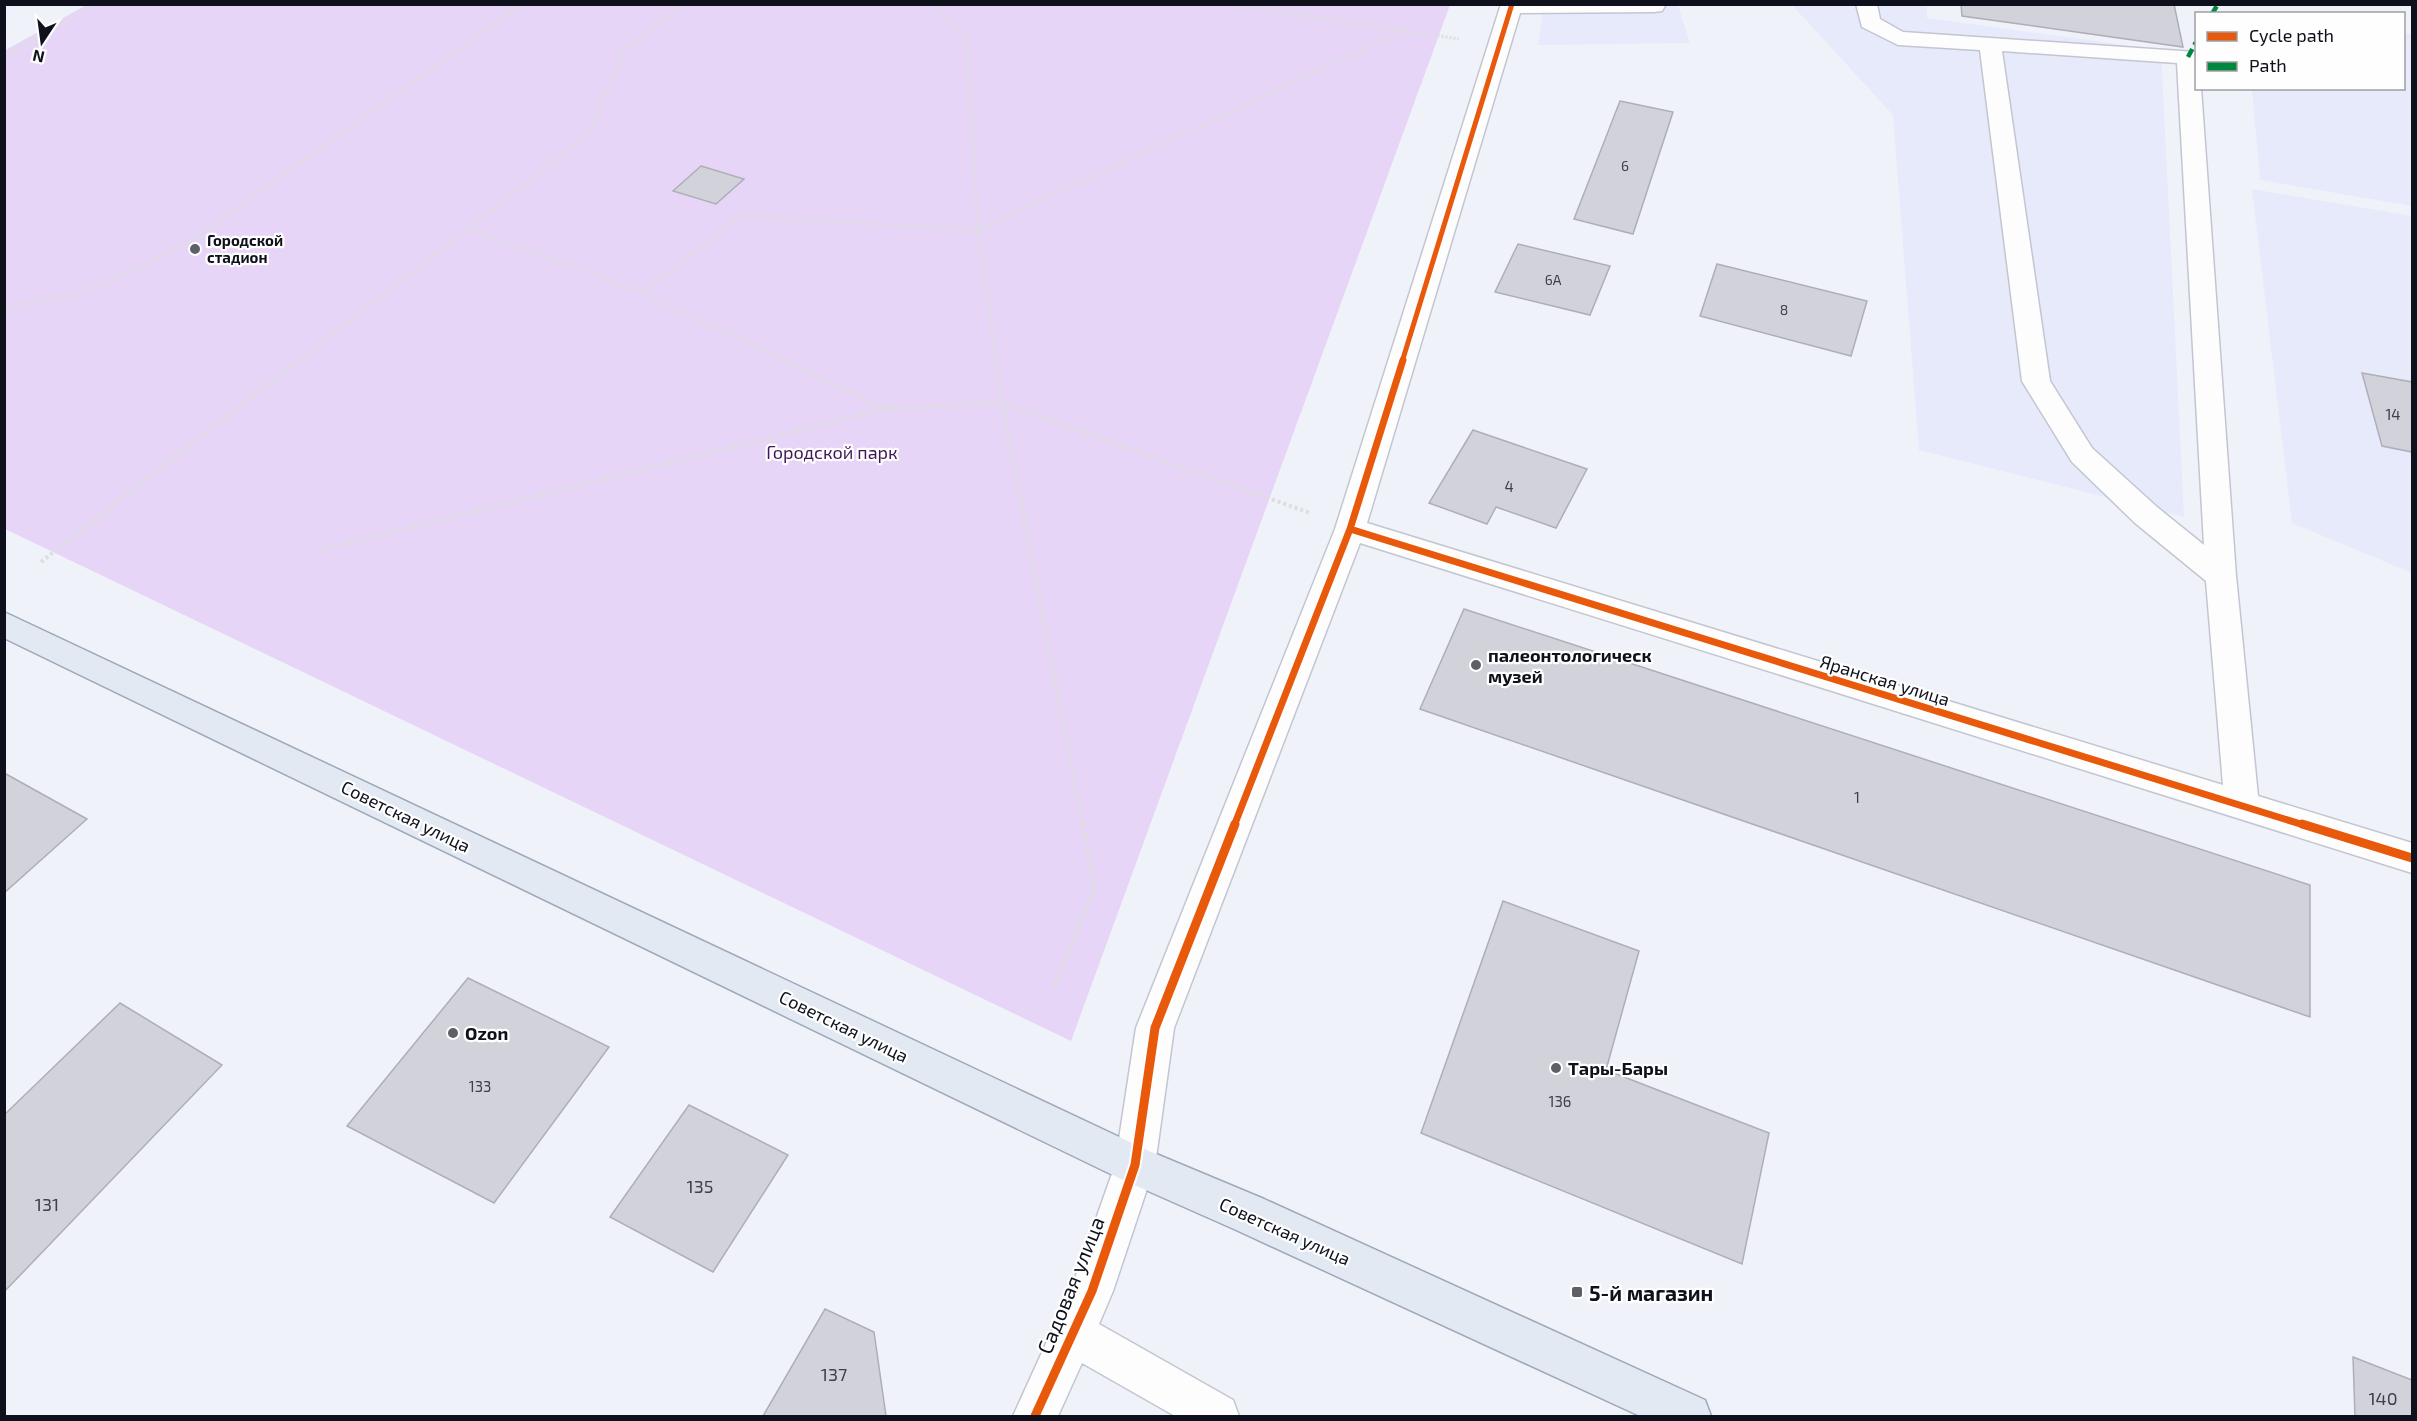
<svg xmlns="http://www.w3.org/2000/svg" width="2417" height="1421" font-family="'Exo 2',sans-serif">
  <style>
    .built { fill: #e6eafb }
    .green { fill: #e6d5f6 }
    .building { fill: #d2d2db; stroke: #afaeb7; stroke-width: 1.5 }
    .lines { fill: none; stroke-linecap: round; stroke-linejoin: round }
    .minor-casing { stroke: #c3c6d0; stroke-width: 3 }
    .major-casing { stroke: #9ea8b9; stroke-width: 3 }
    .path-far2 { stroke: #dedee1; stroke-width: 3; stroke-dasharray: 2 2; stroke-linecap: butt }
    .path-far1 { stroke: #dedee1; stroke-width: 4; stroke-dasharray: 3 3; stroke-linecap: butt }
    .path { stroke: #dedee1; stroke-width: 4.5; stroke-dasharray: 4 4; stroke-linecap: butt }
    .minor { fill: #fdfdfe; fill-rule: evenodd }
    .major { fill: #e3e9f2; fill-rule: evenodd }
    .quiet { stroke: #00873e; stroke-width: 4.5; stroke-dasharray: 9 4.5; stroke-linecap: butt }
    .cycleway-far2-casing { stroke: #fefefe; stroke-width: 8 }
    .cycleway-far1-casing { stroke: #fefefe; stroke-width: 10 }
    .cycleway-casing { stroke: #fefefe; stroke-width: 13 }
    .cycleway-far2 { stroke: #e8590c; stroke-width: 5 }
    .cycleway-far1 { stroke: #e8590c; stroke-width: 7 }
    .cycleway { stroke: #e8590c; stroke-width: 9 }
    .poi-dot { fill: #5d5f69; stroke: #fefefe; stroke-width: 2 }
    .labels { text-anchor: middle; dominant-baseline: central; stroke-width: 4.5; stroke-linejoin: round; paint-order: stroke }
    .far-number-label { font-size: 14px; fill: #3f404b }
    .far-poi-label { font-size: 15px; font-weight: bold; fill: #0e101b; stroke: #fefefe; text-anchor: start }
    .number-label { font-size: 15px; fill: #3f404b }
    .park-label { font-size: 18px; fill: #401555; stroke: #fefefe }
    .poi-label { font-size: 18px; font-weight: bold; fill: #0e101b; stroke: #fefefe; text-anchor: start }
    .street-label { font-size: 18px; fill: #0e101b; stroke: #fefefe }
    .near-number-label { font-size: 18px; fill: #3f404b }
    .near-street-label { font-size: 21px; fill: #0e101b; stroke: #fefefe }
    .near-poi-label { font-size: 21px; font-weight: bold; fill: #0e101b; stroke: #fefefe; text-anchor: start }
  </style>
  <rect width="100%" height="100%" fill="#f0f2fa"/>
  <path class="built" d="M1544,4L1678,5L1690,43L1538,45Z
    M1792,5H1927V18L2161,50L2184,517L1919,450L1893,115Z
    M2404,33L2412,34V206L2260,180L2252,89L2404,88Z
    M2252,189L2412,216V573L2292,523Z"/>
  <path class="green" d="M88,4L1450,5L1071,1041L5,529L4,51Z"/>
  <path class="building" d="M1961,4H2174L2183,47L1962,16Z
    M1620,101L1673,112L1633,234L1574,219Z
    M701,166L744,179L716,204L673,191Z
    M1518,244L1610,266L1590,315L1495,292Z
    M1717,264L1867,301L1851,356L1700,316Z
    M2362,373L2412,382V452L2382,446Z
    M1473,430L1587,469L1556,528L1496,507L1487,524L1429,503Z
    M1464,609L2310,885V1017L1420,709Z
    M6,774L87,819L4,893V775Z
    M1503,901L1639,951L1606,1070L1769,1133L1742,1264L1421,1133Z
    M468,978L609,1047L494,1203L347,1126Z
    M120,1003L222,1065L4,1292V1115Z
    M689,1105L788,1155L713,1272L610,1217Z
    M825,1309L874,1332L886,1416H763Z
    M2353,1357L2412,1380V1416H2355Z"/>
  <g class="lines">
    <g class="minor-casing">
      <path id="minor" d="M1501,4L1665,6L1662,11L1654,12L1520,13L1367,523L2223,785L2206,581L2135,523L2072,462L2022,381L1980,50L1898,45L1862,27L1856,4H1877L1880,19L1903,32L2196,52V88H2201L2236,576L2258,796L2412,843V873L1360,543L1174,1028L1155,1165L1113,1291L1099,1324L1233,1400L1239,1416H1175L1082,1363L1058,1416H1013L1073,1284L1115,1165L1136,1028L1335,529ZM2002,51L2177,63L2204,545L2157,507L2092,448L2050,381Z"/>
    </g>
    <g class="major-casing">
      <path id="major" d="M4,612L1149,1151L1264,1199L1705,1400L1711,1416H1640L1234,1229L1121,1179L4,638Z"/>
    </g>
    <path class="path-far2" d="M935,4L967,38L978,230L996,362
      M1228,4L1459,39
      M4,57L96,4
      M468,228L643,293L787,362
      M643,293L741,216L978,230L1405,30
      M4,307L74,295L141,267L194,239L523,4
      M297,362L590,133L623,51L684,4"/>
    <path class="path-far1" d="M784,360L886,409L1002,403L1310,513
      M996,360L1002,403L1083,826
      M320,550L885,409
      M41,562L299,360"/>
    <path class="path" d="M1054,987L1095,887L1083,824"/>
    <use href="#minor" class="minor"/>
    <use href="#major" class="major"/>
    <path class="quiet" d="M2212,14L2218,4
      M2188,57L2196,42"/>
    <g class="cycleway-far2-casing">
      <path id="cycleway-far2" d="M1402,362L1512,4"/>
    </g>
    <g class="cycleway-far1-casing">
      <path id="cycleway-far1" d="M1350,529L2307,826
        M1234,826L1350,529L1403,360"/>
    </g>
    <g class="cycleway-casing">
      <path id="cycleway" d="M2302,824L2412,858
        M1035,1416L1092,1291L1135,1165L1155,1028L1235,824"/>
    </g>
    <use href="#cycleway-far2" class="cycleway-far2"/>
    <use href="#cycleway-far1" class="cycleway-far1"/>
    <use href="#cycleway" class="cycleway"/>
  </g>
  <g class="poi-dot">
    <circle cx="195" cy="249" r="6"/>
    <circle cx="1476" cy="665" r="6"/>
    <circle cx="453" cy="1033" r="6"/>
    <circle cx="1556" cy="1068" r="6"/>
    <rect x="1571" y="1286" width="12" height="12" rx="3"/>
  </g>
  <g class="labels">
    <g class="far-number-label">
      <text x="1625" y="165">6</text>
      <text x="1553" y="279">6А</text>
      <text x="1784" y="309">8</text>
    </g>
    <g class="far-poi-label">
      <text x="207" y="240">Городской<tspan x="207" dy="17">стадион</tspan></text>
    </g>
    <g class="number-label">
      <text x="2393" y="414">14</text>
      <text x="1509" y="486">4</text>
      <text x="1857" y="797">1</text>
      <text x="480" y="1086">133</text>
      <text x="1560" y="1101">136</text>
    </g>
    <g class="park-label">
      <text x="832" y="452">Городской парк</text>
    </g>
    <g class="poi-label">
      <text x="1488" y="655">палеонтологическ<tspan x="1488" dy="21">музей</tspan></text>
      <text x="465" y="1033">Ozon</text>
      <text x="1568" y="1068">Тары-Бары</text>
    </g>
    <g class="street-label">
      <text transform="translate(1885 680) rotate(17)">Яранская улица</text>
      <text transform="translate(406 816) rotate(26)">Советская улица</text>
      <text transform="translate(844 1026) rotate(26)">Советская улица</text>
      <text transform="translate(1285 1231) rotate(24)">Советская улица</text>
    </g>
    <g class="near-number-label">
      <text x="700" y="1186">135</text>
      <text x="47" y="1204">131</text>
      <text x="834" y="1374">137</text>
      <text x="2383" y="1398">140</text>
    </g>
    <g class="near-street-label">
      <text transform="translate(1070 1285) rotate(-68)">Садовая улица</text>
    </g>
    <g class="near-poi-label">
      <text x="1589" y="1292">5-й магазин</text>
    </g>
  </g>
  <rect width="2417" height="1421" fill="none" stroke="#0e101b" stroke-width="12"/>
  <rect x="2195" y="12" width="210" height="78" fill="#fefefe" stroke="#9e9fa3" stroke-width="1.5"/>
  <rect x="2207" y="32" width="30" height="9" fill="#e8590c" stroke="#9e9fa3" stroke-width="1.5"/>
  <text x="2249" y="42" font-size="18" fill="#0e101b">Cycle path</text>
  <rect x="2207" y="62" width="30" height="9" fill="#00873e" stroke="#9e9fa3" stroke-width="1.5"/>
  <text x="2249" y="72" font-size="18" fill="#0e101b">Path</text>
  <g transform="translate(42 42) rotate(193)" stroke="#fefefe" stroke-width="4.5" paint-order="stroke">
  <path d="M0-4.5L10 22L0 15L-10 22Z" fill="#0e101b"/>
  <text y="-9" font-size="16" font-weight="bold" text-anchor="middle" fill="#0e101b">N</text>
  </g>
</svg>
